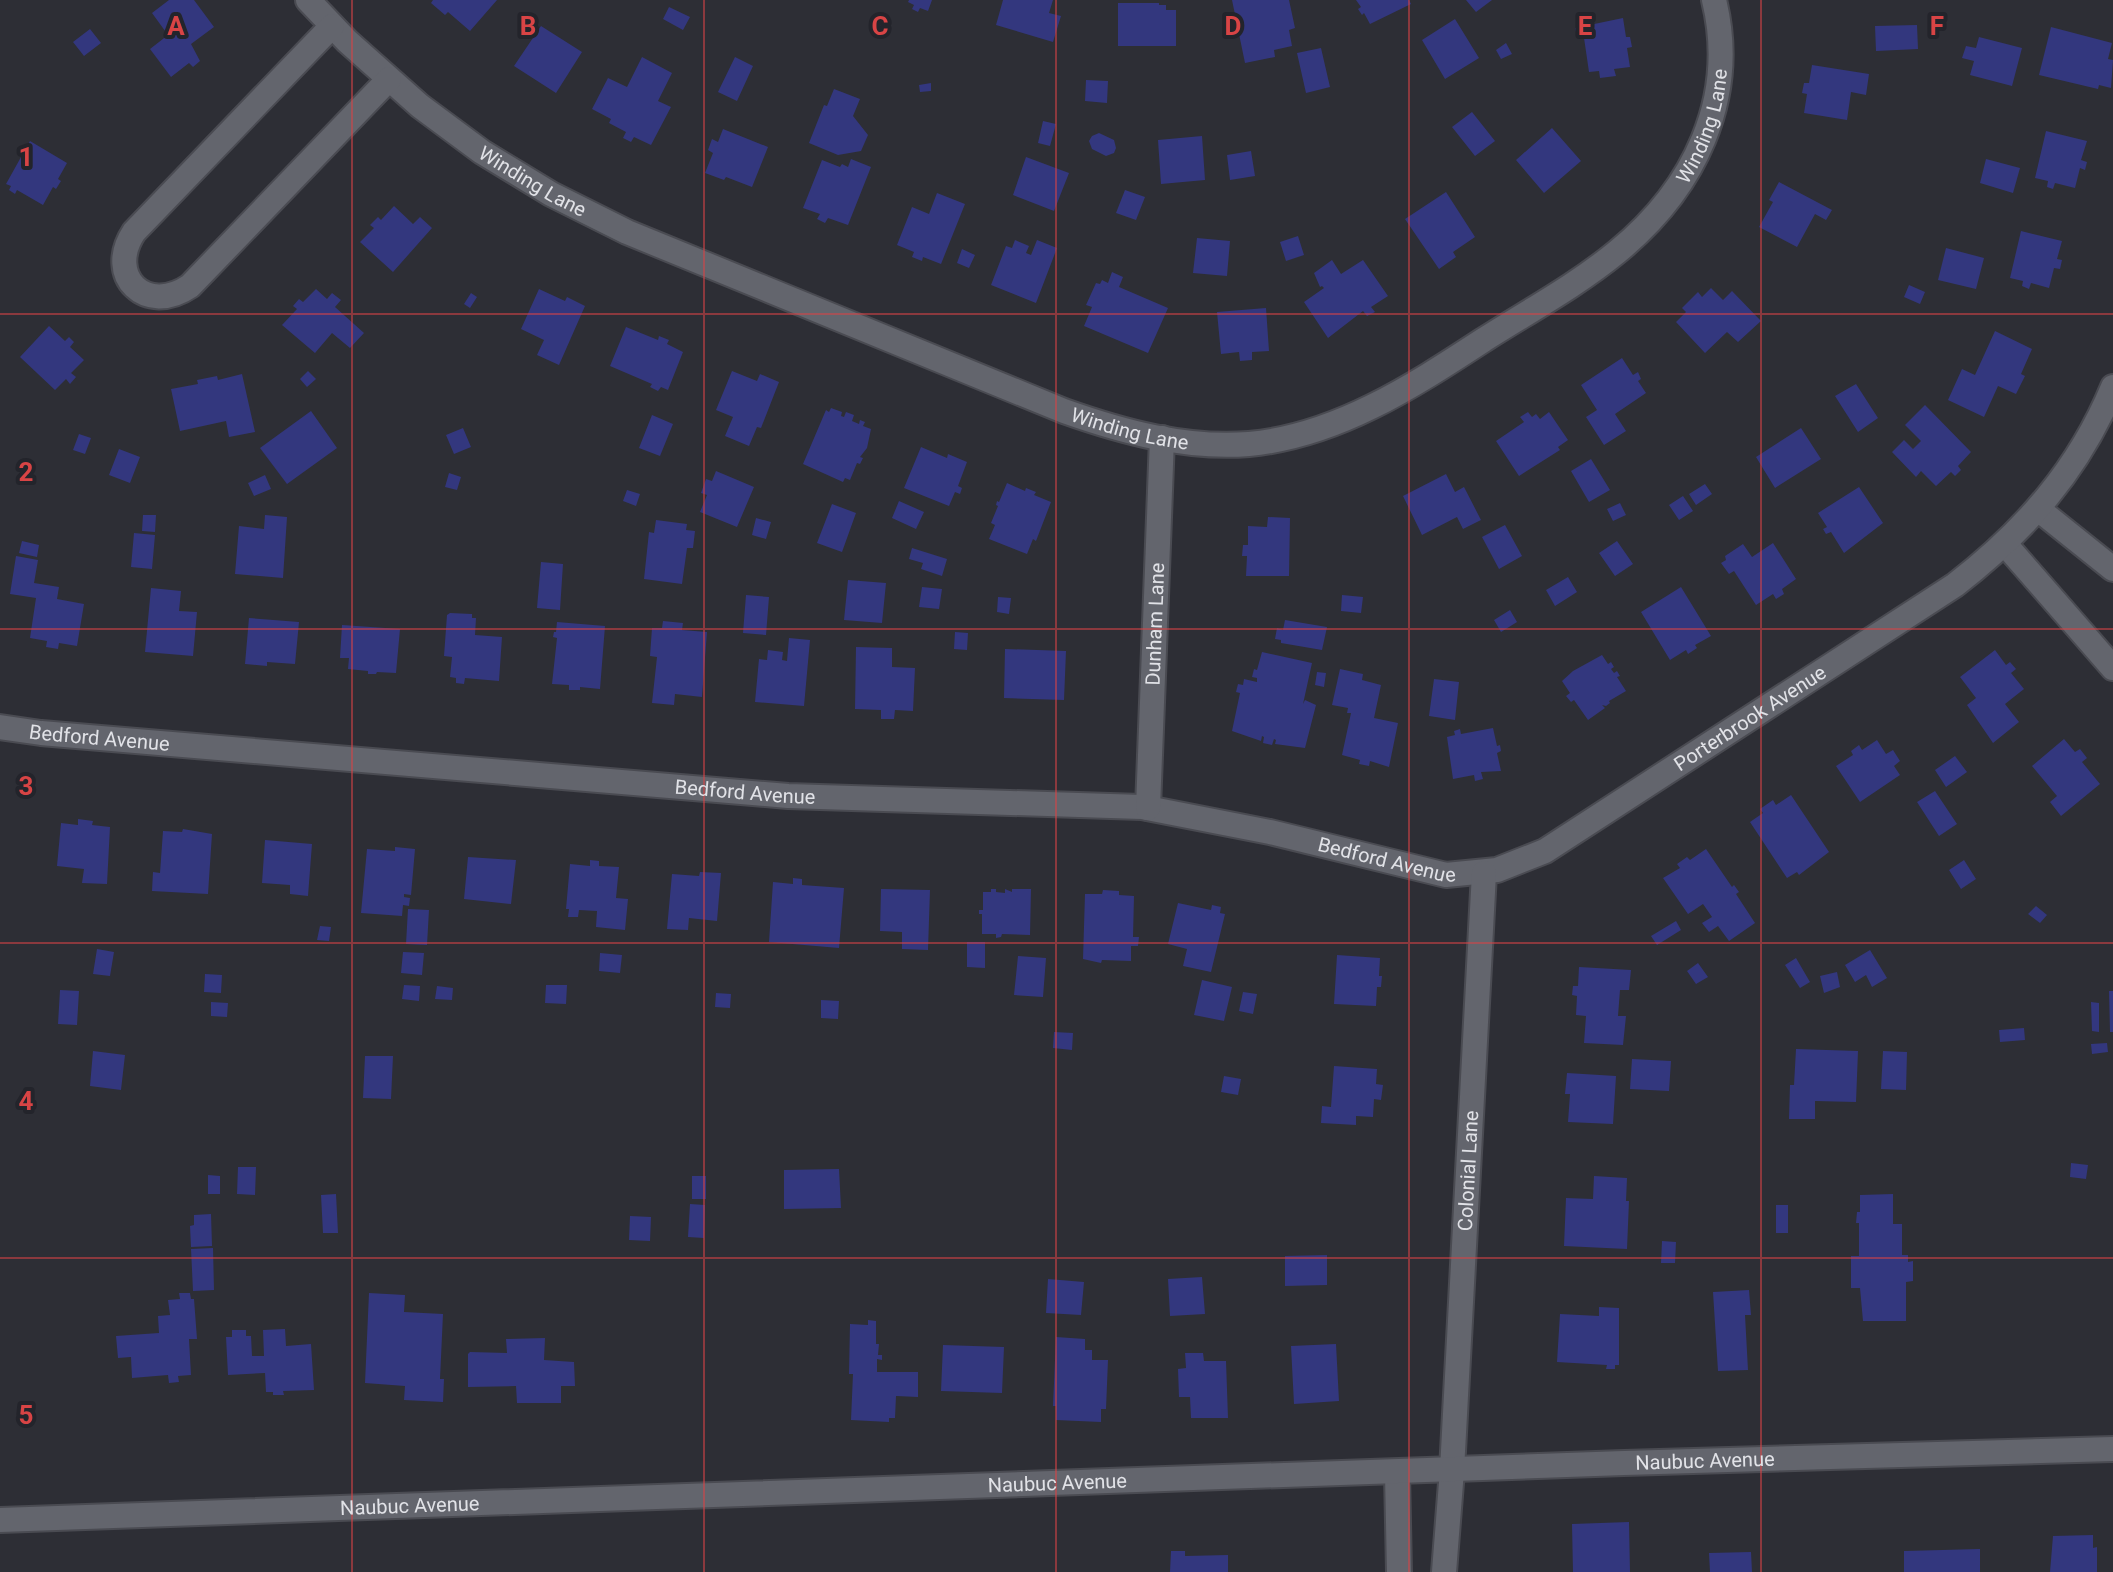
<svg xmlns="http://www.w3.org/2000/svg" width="2113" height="1572" font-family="Roboto,sans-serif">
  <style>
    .building { fill: #33377e }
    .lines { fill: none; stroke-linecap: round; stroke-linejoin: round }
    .street-casing { stroke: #4a4b52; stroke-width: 28 }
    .secondary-casing { stroke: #4a4b52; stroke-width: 28 }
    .street { stroke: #63656d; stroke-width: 24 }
    .secondary { stroke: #63656d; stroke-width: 24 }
    .grid { fill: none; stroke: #d84445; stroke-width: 2; stroke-opacity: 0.55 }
    .labels { text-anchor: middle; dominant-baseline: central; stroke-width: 8; stroke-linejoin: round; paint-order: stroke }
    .street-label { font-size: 20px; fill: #e1e2e7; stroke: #23242b }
    .grid-label { font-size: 26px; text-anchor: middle; font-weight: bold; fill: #d84445; stroke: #23242b; stroke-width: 8; stroke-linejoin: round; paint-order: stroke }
  </style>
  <rect width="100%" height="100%" fill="#2d2e35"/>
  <path class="building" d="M169,0H194L214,27L191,44L200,61L193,67L189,63L171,77L150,49L168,35L152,13Z
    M433,0H497L470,31L448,12L445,15L431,3Z
    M909,0H932L928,11L920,8L918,12L912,9L914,5L908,2Z
    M1003,0H1053L1049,13L1061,16L1053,42L996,25Z
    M1232,0H1289L1295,28L1289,30L1292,46L1274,50L1275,57L1245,63Z
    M1356,0H1409L1411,4L1370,24L1364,13L1362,15L1358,9L1361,7Z
    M1466,0H1492L1476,12Z
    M1118,3H1159V5H1166V10H1176V46H1118Z
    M669,7L690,17L683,30L663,19Z
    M1623,18L1626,37H1630L1632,47L1627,48L1630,67L1614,69L1616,76L1600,78L1599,71L1589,72L1583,31L1576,32L1575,28Z
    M1455,19L1479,58L1445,79L1422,40Z
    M1917,25L1918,49L1876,51L1875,26Z
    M541,26L582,52L556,93L514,66Z
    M2051,27L2112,43L2108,59L2113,60L2111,88L2099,85L2098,89L2039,75Z
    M90,29L101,43L84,56L73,42Z
    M1979,37L2022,48L2012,86L1970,75L1974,61L1962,58L1966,46L1976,48Z
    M1506,43L1512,54L1501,59L1496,50Z
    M1321,48L1330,87L1306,93L1297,53Z
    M642,57L672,73L658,101L671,107L651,145L634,137L631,142L623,138L626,132L609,123L611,119L592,109L608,78L627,87Z
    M735,57L753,66L737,101L718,92Z
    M1812,65L1869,74L1866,95L1851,92L1847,120L1804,113L1807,94L1802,93L1804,83H1809Z
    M1086,80L1108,81L1107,103L1085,101Z
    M931,83V91L920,92L919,85Z
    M834,89L860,99L853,116L868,135L861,151L838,155L809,143L824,105L827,106Z
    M1472,112L1495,141L1475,156L1452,127Z
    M1043,121L1056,124L1050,146L1038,143Z
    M1552,128L1581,161L1544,193L1516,160Z
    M723,129L768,147L752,187L726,177L724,180L705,173L713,153L708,150L712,139L718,142Z
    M2046,131L2087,141L2081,160L2087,162L2085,170L2080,168L2075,188L2055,183L2053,189L2047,187L2048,181L2035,178Z
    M1099,133L1114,140L1116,148L1114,153L1106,156L1092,149L1089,141L1092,136Z
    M1202,136L1205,180L1161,184L1158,140Z
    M30,141L67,163L58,179L61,181L56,189L53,187L43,205L17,190L15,194L9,190L11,186L6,184Z
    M1251,151L1255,176L1230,180L1227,155Z
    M1026,157L1069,173L1054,211L1013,195Z
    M851,159L871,167L848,225L828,218L825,223L817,219L820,214L803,208L822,160L840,167L842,164L848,167Z
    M1986,159L2020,168L2013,193L1980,183Z
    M1779,182L1832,210L1826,220L1815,214L1797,247L1759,227L1773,202L1769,200Z
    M1125,190L1145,197L1136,220L1116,213Z
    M1446,192L1475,237L1453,252L1456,257L1439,269L1405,219Z
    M937,193L965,204L941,264L923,257L922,261L912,257L914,252L897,245L912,207L929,214Z
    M394,206L413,224L420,217L432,228L393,272L360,242L374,228L370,225L378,217L381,220Z
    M2021,231L2062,241L2057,259L2062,260L2060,269L2054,268L2049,288L2031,283L2029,289L2022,286L2023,281L2010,278Z
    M1298,236L1304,255L1286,261L1280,242Z
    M1197,238L1230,241L1227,276L1193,273Z
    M1015,240L1029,246L1026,253L1031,255L1037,240L1057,248L1036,303L991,285L1006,246L1012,248Z
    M1946,248L1984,258L1976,289L1938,280Z
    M962,249L975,255L969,268L957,263Z
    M1332,260L1341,274L1363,260L1388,296L1371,307L1375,312L1367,316L1363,311L1328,338L1304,302L1324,288L1322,286L1320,287L1314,273Z
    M1112,272L1123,277L1119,287L1168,308L1148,353L1084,326L1092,307L1086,305L1096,283L1100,284L1102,280L1108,283Z
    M1909,285L1925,292L1920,304L1904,297Z
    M1711,288L1723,300L1732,291L1761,321L1738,342L1727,332L1705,353L1676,322L1686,312L1682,308L1698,292L1702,297Z
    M316,289L327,299L332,293L341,300L335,307L364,333L350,348L332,333L315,353L282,325L297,309L293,306L299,299L303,302Z
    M539,289L565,301L567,297L585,306L559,365L537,355L544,340L521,329Z
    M471,293L477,297L470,308L464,304Z
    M1266,308L1269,351L1252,352V360L1240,361L1239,352L1221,354L1217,312Z
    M49,326L65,341L69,337L74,342L70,347L84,360L71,373L76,377L70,384L66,379L55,390L20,357Z
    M626,327L658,340L659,336L669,340L667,344L683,352L668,390L661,387L658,391L650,387L652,384L610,366Z
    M1995,331L2032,349L2021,374L2025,376L2016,394L1998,386L1984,417L1948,400L1962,369L1975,375Z
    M1622,358L1633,375L1638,372L1641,379L1638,381L1646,393L1615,414L1626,431L1604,445L1586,417L1597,410L1581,385Z
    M308,371L316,379L307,387L300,379Z
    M732,371L757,381L760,374L779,382L761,428L757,427L749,446L725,436L733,417L716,410Z
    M242,374L255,432L229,437L226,421L180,431L171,389L198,384L197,380L217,376L218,380Z
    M1856,384L1878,418L1858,432L1835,396Z
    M1925,405L1971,452L1958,466L1961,470L1955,476L1951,472L1936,486L1921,471L1916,477L1892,452L1904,440L1913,449L1921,441L1905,425Z
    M831,408L842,412L841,416L844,417L846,412L854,415L852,421L859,424L860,420L865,422L863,426L871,429L867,448L860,457L863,458L860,464L857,463L850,480L845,478L843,482L803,464L826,410L829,412Z
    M311,411L337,448L287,484L260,448Z
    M1528,412L1532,417L1536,414L1540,419L1549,412L1568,440L1558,447L1560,450L1519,476L1496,441L1524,422L1520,417Z
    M652,415L673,424L660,456L639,448Z
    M463,428L471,447L454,454L446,435Z
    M1801,428L1821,459L1775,488L1756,457Z
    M79,434L91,438L85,454L73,450Z
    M921,447L947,458L948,454L967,462L958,486L962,488L960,494L955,492L949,506L904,488Z
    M119,449L140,457L130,483L109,475Z
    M1591,459L1610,490L1589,502L1571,471Z
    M716,471L754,487L737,527L700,512L707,495L701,493L706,479L712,481Z
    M449,473L461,477L457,490L445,487Z
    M1446,474L1455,492L1464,487L1481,520L1463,529L1457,517L1422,535L1403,496Z
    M265,475L271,489L254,496L248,483Z
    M1007,483L1025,491L1026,488L1036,492L1034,495L1051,502L1036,541L1033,539L1027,554L989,539L995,525L991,523L998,506L996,505L997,501L999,502Z
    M1705,484L1712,494L1696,505L1689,494Z
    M1859,487L1883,523L1844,553L1831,532L1826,534L1823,529L1827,527L1818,513Z
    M627,490L640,494L636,506L623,501Z
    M1683,496L1693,511L1679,520L1669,505Z
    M899,501L924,512L916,529L892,518Z
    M1620,503L1626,515L1613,521L1607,509Z
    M832,504L856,513L842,552L817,543Z
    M143,515H156L155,532L142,531Z
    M265,515L287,517L283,578L235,574L239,526L264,529Z
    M1268,517L1290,518L1289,576H1246L1247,556H1242L1243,545H1248V526L1267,527Z
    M756,518L771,522L766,539L752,535Z
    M656,520L687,524L686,530L695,531L693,548H687L682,584L644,579L649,532L654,533Z
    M1505,525L1522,556L1499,569L1482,537Z
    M134,533L155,535L152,569L131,567Z
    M22,541L39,545L37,557L19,553Z
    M1617,541L1633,564L1615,576L1599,553Z
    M1773,543L1796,579L1782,589L1784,594L1776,599L1773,594L1756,605L1734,571L1729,574L1721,563L1726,560L1725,556L1743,544L1752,557Z
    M912,548L947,559L942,576L921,569L923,563L909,559Z
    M16,556L38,560L34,583L59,587L57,599L84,604L77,646L59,643L58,649L46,647L47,641L30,638L36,598L10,594Z
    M541,562L563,564L560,610L537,608Z
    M1568,577L1577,592L1555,606L1546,590Z
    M848,580L886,583L882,623L844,620Z
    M922,587L942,589L939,609L919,607Z
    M1681,587L1711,636L1695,645L1697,648L1688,654L1686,650L1670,660L1641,612Z
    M151,588L181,591L179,611L197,612L193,656L145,652Z
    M746,595L769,597L766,635L743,633Z
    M1342,595L1363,597L1361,613L1341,611Z
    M998,597L1011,598L1009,614L997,612Z
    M1510,610L1517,622L1501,632L1494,620Z
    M450,613L472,614V618H476L475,635L502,637L499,681L465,678L464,684L456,683V678L450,677L452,657L444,656L447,615Z
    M249,618L299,622L295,664L267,662V666L245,664Z
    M1285,620L1327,627L1322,650L1281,643V640L1275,639L1277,628L1283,630Z
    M663,621L683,623L682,630L707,632L702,697L675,694L674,705L652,703L657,657L650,656L652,628H662Z
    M557,622L605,626L600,689L580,687V690H569V685L552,684L557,638L553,637L554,632H556Z
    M342,625L400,629L396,673L377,672L376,674H368V671L348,669L349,658H340Z
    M955,632L968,633L967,650L954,649Z
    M789,638L810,640L804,706L755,702L759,659L767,660L768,650L783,652L782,660L787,661Z
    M856,647L892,648V667L915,668L913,711L895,710L894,719H881V710L855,709Z
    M1005,649L1066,651L1064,700L1004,698Z
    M1995,650L2006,665L2010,662L2016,669L2011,673L2024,689L2005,704L2019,722L1993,743L1967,705L1976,698L1960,677Z
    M1262,652L1312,663L1303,704L1305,700L1316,705L1305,748L1275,744L1276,740L1274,739L1272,745L1263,743L1264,737L1262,736L1261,741L1232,731L1240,693L1236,692L1238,684L1243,685L1244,679L1257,682V678L1252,677L1254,669L1257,670Z
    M1602,655L1608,664L1611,662L1614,667L1611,669L1614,673L1617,671L1620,676L1617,677L1626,691L1609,701L1610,703L1606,706L1602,705L1605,708L1588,720L1574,700L1571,702L1566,696L1570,693L1562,681L1573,671Z
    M1340,669L1363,674L1362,680L1381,685L1374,718L1398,723L1389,767L1370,761L1369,766L1359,764L1360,760L1342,755L1351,713H1347L1348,708L1332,705Z
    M1317,672L1326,673L1324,687L1315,685Z
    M1434,679L1459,682L1455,720L1429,716Z
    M1493,728L1497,746L1500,745L1501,751L1497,753L1501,771L1481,772L1483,779L1475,781L1474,775L1453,779L1447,737L1455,735L1454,731L1460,729L1461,734Z
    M2064,739L2075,752L2080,749L2087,758L2082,762L2100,784L2061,816L2050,802L2057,796L2032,766Z
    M1877,740L1886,754L1893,750L1900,761L1894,766L1900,775L1860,802L1836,766L1853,755L1851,751L1859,745L1862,750Z
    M1955,756L1967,772L1946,787L1935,770Z
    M1935,791L1957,824L1939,836L1917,802Z
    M1791,795L1829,852L1799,875L1797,872L1787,878L1750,822L1763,813L1760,809L1773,800L1776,805Z
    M78,819L93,821L92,825L110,827L107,884L82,883L84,869L57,866L61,823L78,825Z
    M183,829L212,834L208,894L152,891L153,872L160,873L163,831L182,832Z
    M265,840L312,844L308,896L290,894V885L262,883Z
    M395,847L415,849L411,895L404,894V897L410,898L409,906L403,905L402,916L361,913L367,849L395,851Z
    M1706,849L1732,887L1734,885L1739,892L1736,894L1755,923L1729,941L1718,926L1709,932L1702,923L1712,917L1703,904L1688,914L1663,878L1680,868L1677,864L1687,857L1690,860Z
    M468,857L516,860L511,904L464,899Z
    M590,860L599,861V866L619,867L616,898L628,899L625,930L596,927L597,911L579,910L578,917H568L569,909H566L570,864L590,866Z
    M1964,860L1976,879L1961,889L1949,870Z
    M700,872L721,873L717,921L689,918L688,930L667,929L672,874L699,876Z
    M793,878L802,879V885L844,888L839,948L769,942L773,882L793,884Z
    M881,889L930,890L928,950L902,949V932L880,931Z
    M991,889H996V892L1005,893V889L1012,892V889H1031L1030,935L1002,934L1001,937L996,938V934H982V914H979V910H983V892H991Z
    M1103,890L1119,891V895L1134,896L1133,937H1139L1138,946H1131V961L1102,960L1101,963L1083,959L1085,894H1102Z
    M1178,903L1211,910L1212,905L1221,907L1220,913L1225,914L1211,972L1183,966L1187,949L1168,944Z
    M2036,906L2047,915L2040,923L2028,914Z
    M408,909L429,910L427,945L406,944Z
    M1676,921L1681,930L1657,945L1651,936Z
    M320,926L331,927L329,941L317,940Z
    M967,942H985V968L967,967Z
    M97,949L114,952L110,976L93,974Z
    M1870,950L1887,978L1872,987L1866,975L1855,982L1845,965Z
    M403,952L424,953L422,975L401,973Z
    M600,953L622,955L620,973L599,971Z
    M1337,955L1380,958L1379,976H1382L1381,987H1377L1376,1006L1334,1004Z
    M1018,956L1046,958L1043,997L1014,995Z
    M1796,958L1810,982L1800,988L1785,965Z
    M1698,963L1708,977L1696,984L1687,971Z
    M1579,967L1631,970L1629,990H1620L1618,1016H1626L1623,1045L1584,1043L1586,1016L1576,1015L1577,996L1572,995L1573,986H1578Z
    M1837,972L1840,987L1824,993L1820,976Z
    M205,974L222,975L221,993L204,992Z
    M1202,980L1232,987L1224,1021L1194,1015Z
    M404,985L420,986L419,1001L402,999Z
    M546,985H567L566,1004L545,1003Z
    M437,986L453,988L452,1000L435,999Z
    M60,990L79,991L77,1025L58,1024Z
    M2109,991H2113V1032H2110Z
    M1243,992L1257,994L1253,1014L1239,1011Z
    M716,993L731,994L730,1008L715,1007Z
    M821,1000L839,1001L838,1019L821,1018Z
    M211,1002L228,1003L227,1017L211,1016Z
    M2091,1002L2099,1003V1032L2092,1031Z
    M2024,1028L2025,1040L2000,1042L1999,1030Z
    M1054,1032L1073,1033L1072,1050L1053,1048Z
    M2107,1043L2108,1052L2092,1054L2091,1044Z
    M1796,1049L1858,1051L1856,1102L1815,1101V1119H1789L1790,1085H1794Z
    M93,1051L125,1055L121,1090L90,1086Z
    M1883,1051L1907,1052L1906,1090L1881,1089Z
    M365,1056H393L391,1099L363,1098Z
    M1632,1059L1671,1061L1669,1091L1630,1089Z
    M1334,1066L1377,1069L1376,1084L1383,1085L1381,1100L1374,1099L1373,1117L1356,1116V1125L1321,1123L1322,1106L1331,1107Z
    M1567,1073L1616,1076L1613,1124L1568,1122L1570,1094H1565Z
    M1224,1076L1241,1079L1238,1095L1221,1092Z
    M2071,1163L2088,1165L2086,1179L2070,1177Z
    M238,1167H256L255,1195L237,1194Z
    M839,1169L841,1208L784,1209V1170Z
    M208,1175L220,1176V1194H208Z
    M692,1176H706V1199H692Z
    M1594,1176L1627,1178L1626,1201H1629L1627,1249L1564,1246L1566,1198L1593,1199Z
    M336,1194L338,1233H323L321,1195Z
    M1893,1194V1224H1902V1255H1908V1262L1913,1261V1281L1906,1282V1321H1863L1860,1288H1851V1256H1859V1223H1856L1857,1212H1860V1195Z
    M690,1204L705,1205L704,1238L688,1237Z
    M1776,1205H1788V1233H1776Z
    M211,1214L212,1246L191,1247L190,1226L194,1225V1215Z
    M630,1216L651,1217L650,1241L629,1240Z
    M1662,1241L1676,1242L1675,1263H1661Z
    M213,1248L214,1290L193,1291L191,1249Z
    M1327,1255V1285L1285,1286V1256Z
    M1202,1277L1205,1314L1170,1316L1168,1279Z
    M1048,1279L1084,1282L1081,1315L1046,1313Z
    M1749,1290L1751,1315H1745L1748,1370L1718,1371L1713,1292Z
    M179,1293H190L191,1299H194L197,1339H189L191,1375L178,1376L179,1382L169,1383L168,1375L132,1378L131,1357L118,1358L116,1336L159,1333L158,1316L170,1315L168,1300L180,1299Z
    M369,1293L405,1295L404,1312L443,1314L440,1379H444L443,1402L404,1400L405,1386L365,1383Z
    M1599,1307L1619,1308V1365H1615V1369H1606L1607,1365L1557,1362L1560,1314L1599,1316Z
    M868,1320L876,1321V1344H879L878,1355H882V1360L877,1359V1372H918V1397L896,1396L895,1418H889V1422L851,1420L853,1374H849L850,1324L868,1325Z
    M285,1329L286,1346L311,1344L314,1390L283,1391L284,1395H273V1392H266L265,1373L228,1375L226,1337H232V1330H246V1336H251L252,1356H264L263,1330Z
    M1056,1337L1085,1339V1350H1092V1360H1108L1106,1409H1101V1422L1056,1420V1406H1053Z
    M545,1338L544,1360L574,1362L575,1386H561V1403H517L516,1386L468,1387V1354L470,1352L507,1353L506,1339Z
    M1336,1344L1339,1401L1294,1404L1291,1346Z
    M943,1345L1004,1347L1002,1393L941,1391Z
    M1185,1353H1203L1204,1361H1226L1228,1418H1191L1190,1397H1179L1178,1369L1186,1368Z
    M1629,1522L1630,1572H1573L1572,1524Z
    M2093,1535V1548L2097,1547V1572H2050L2053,1536Z
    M1980,1549V1572H1904V1551Z
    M1171,1551H1185V1556L1228,1555V1572H1170Z
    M1751,1552L1752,1572H1710L1709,1553Z"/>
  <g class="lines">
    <g class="street-casing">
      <g id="street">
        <path id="s1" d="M308,0L347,41L420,106L482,152L551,194L627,232L1064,411C1123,432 1186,449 1249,444C1337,436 1413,386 1485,339C1529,311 1577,285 1617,252C1694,189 1738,99 1714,0"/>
        <path d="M332,26L134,232C105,276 146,316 190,286L389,79"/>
        <path d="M2038,509L2113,569"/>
        <path d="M2005,544L2113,668"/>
        <path id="s2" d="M0,727L41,733L788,796L1142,807L1270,832L1446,875L1497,870L1545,851L1955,585C2025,531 2079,469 2113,387"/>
        <path id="s3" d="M1148,808L1162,438"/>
        <path d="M1397,1473L1399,1572"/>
        <path id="s4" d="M1444,1572L1452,1470L1484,873"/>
      </g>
    </g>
    <g class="secondary-casing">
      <g id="secondary">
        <path id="s5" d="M0,1520L1624,1463L2113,1449"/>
      </g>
    </g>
    <use href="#street" class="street"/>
    <use href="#secondary" class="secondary"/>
  </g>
  <path class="grid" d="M352,0V1572M704,0V1572M1056,0V1572M1409,0V1572M1761,0V1572M0,314H2113M0,629H2113M0,943H2113M0,1258H2113"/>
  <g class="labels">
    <g class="street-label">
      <text stroke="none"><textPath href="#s1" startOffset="1634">Winding Lane</textPath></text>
      <text stroke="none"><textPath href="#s1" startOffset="290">Winding Lane</textPath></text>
      <text stroke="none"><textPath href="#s1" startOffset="938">Winding Lane</textPath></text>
      <text stroke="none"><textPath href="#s3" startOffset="184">Dunham Lane</textPath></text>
      <text stroke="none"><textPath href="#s2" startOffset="1804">Porterbrook Avenue</textPath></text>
      <text stroke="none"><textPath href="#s2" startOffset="100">Bedford Avenue</textPath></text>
      <text stroke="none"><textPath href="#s2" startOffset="748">Bedford Avenue</textPath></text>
      <text stroke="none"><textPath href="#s2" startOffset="1396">Bedford Avenue</textPath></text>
      <text stroke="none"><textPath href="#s4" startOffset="402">Colonial Lane</textPath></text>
      <text stroke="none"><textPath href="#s5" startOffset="1706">Naubuc Avenue</textPath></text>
      <text stroke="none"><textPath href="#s5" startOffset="1058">Naubuc Avenue</textPath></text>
      <text stroke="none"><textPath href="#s5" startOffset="410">Naubuc Avenue</textPath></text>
    </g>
  </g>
  <g class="grid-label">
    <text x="176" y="35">A</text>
    <text x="528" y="35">B</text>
    <text x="880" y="35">C</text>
    <text x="1233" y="35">D</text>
    <text x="1585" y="35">E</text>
    <text x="1937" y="35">F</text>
    <text x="26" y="166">1</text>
    <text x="26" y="481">2</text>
    <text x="26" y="795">3</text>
    <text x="26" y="1110">4</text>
    <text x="26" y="1424">5</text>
  </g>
</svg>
